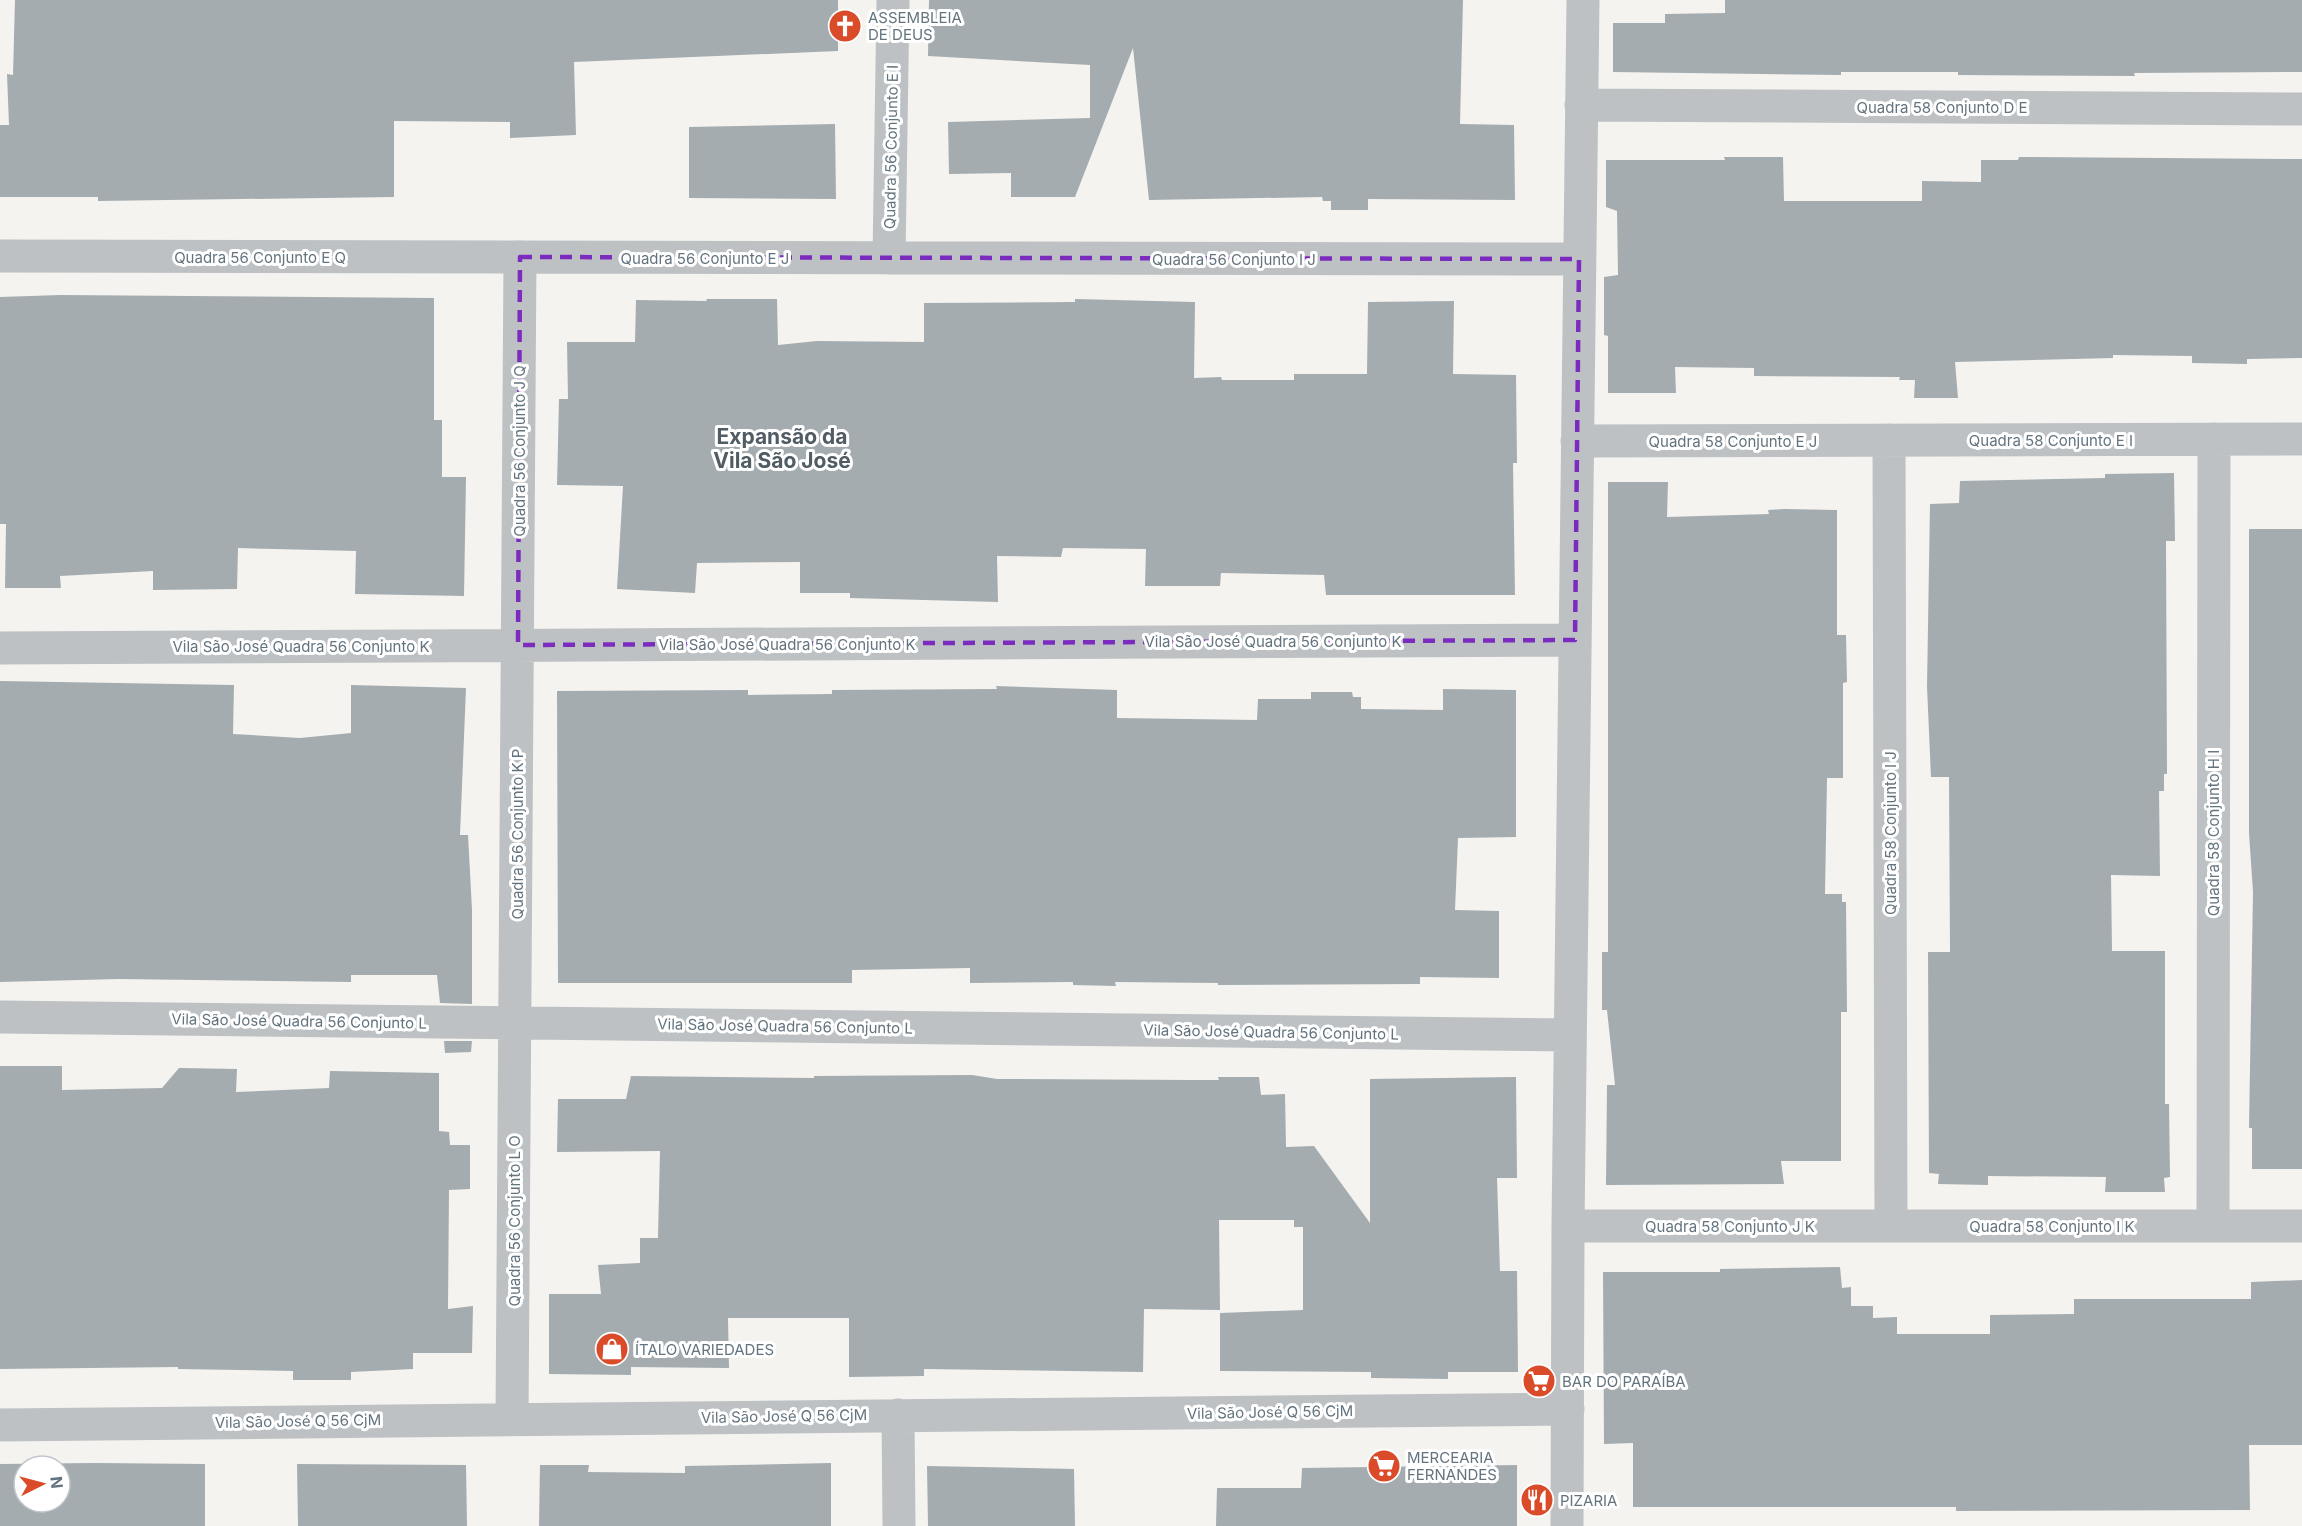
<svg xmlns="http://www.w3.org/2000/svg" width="2302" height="1526" font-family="Inter,sans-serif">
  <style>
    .building { fill: #a4acb0; fill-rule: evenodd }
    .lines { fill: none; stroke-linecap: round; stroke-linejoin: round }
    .minor { stroke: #bdc1c4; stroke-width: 33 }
    .marked { fill: none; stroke: #7b2cbf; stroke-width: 4.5; stroke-dasharray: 12 8; stroke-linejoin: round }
    .labels { text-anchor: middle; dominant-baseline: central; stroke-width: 6; stroke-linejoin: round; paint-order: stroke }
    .poi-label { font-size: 15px; fill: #64747f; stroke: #fff; text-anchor: start }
    .street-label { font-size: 15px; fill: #64747f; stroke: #fff }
    .district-label { font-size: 21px; font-weight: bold; fill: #515d65; stroke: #fff }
  </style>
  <rect width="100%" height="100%" fill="#f4f3ef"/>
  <path class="building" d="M15,0H838V51L574,62L576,135L510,138V122L394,121V197L98,201V197H0V125H9L7,74L13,75Z
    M929,0H1463L1460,124L1514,125L1515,200L1368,199V210H1331V201H1323L1322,197L1149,200L1133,48L1075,197H1011V173L949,174L948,122L1090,118V65L928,56Z
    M1725,0H2302V72L2134,73L2135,76L1958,75V72H1841V75L1613,72V23H1665V14L1725,13Z
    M835,124L836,199L689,198V127Z
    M1724,157H1783L1784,201H1922V181L1981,182V160H2018L2019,157L2302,159V358L2247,359V364L2192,363V356L2113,355V358L1955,362L1958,398H1914L1915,380H1899L1900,377L1754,376V368L1675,367L1676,393H1608V336L1604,335V277L1618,275L1617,211L1606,207V160H1725Z
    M60,295L434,298V420H442V477H466L464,596L355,594L356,551L238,548L237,589L153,590V571L60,576L61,588H5L6,524H0V297Z
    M706,299H777L778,345L817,341L924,342V303L1075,302V299L1195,302L1194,378L1221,377L1222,380H1294V374H1367L1368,302L1454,301L1453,374L1516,375L1517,463H1513L1515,595H1326L1324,575L1221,573L1220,586H1145L1146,549L1063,548L1061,557L997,556L998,602L850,598V593H800V562L697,563L695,593L617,589L623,486L557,485L559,399H568L567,342H635L636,300L707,301Z
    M2174,473L2175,541H2166L2167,774H2164V791H2159L2160,876L2111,875L2112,951H2165V1104H2169L2170,1177L2164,1178L2165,1192H2105L2106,1177L1988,1176V1185L1938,1184L1939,1174L1929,1173L1928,952H1950L1949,777H1931L1927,687L1930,504L1959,503L1960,481L2105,478V474Z
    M1608,482H1668L1667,517L1769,514L1768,510L1784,509L1837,510V635H1846L1847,682L1843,683V778H1827L1825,894H1842V902H1846L1847,1012H1841V1161H1781L1784,1184L1606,1185L1607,1085H1615L1607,1010H1602V952H1608Z
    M2249,529H2302V1169H2252V1128H2249L2253,892L2249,833Z
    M0,681L234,685L233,734L300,738L351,733V685L466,688L460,835H468L472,910V1004L440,1003L437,975H351V982L119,979L0,982Z
    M996,686L1117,690V718L1257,720L1258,699H1311V692H1352L1353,697H1361V709L1443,710V689L1516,690V837L1458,838L1455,910L1499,911V978L1420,977V984L1218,985V983L1115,982L1116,986L1073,985V982L970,983V968L852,970V983H558L557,691L748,690V695L832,694V690L997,689Z
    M444,1041H472L471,1052L445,1053Z
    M0,1066H62V1090L162,1088L179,1068L237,1069L236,1092L329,1088L330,1071L439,1073V1131L449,1132L450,1145H470V1189L449,1190L448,1309L473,1306L472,1353H413V1369L351,1372V1380H293V1371L178,1369V1367L0,1369Z
    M972,1075L997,1079L1192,1080H1219L1218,1077H1259L1261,1095L1285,1094L1286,1147L1314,1146L1370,1223V1079L1516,1077L1517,1178H1497L1500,1271H1517L1518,1372H1448V1379L1371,1378V1372L1220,1371V1313L1303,1310V1227H1294V1220H1219L1220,1310L1144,1309L1143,1372L924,1369V1376L849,1377V1318H728L729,1368L631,1367V1375L549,1374V1294H601L598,1265L640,1263V1238H658L660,1151L557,1152L558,1099H626L631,1076L814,1078V1076Z
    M1840,1267L1842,1288L1851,1287V1306H1873V1318L1897,1317V1334H1990V1315L2074,1314V1299H2251V1282L2302,1280V1445H2249L2250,1510L1956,1511V1507H1633V1443L1604,1444L1603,1272H1720V1269Z
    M95,1463L205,1464V1526H0V1464ZM24,1466H60V1502H24Z
    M831,1463V1526H539L540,1465H589L588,1472L685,1473V1466Z
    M297,1464L466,1465L467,1526H298Z
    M1517,1465V1526H1216L1217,1488H1301L1302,1468Z
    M927,1466L1074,1469L1075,1526H928Z"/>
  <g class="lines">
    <path class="minor" d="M1581,105L2302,109
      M0,256L1579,259
      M889,258L893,0
      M1889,440L1891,1226
      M1577,441L2302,439
      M0,648L1575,640
      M0,1017L1570,1035
      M1568,1226H2302
      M2213,1226L2214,439
      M898,1415L899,1526
      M512,1419L520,257
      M0,1425L1568,1409
      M1567,1526L1568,1226L1583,0"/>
  </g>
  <path class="marked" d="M520,257L1579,259L1575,640L518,645Z"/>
  <defs>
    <g id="church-disc" transform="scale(1.725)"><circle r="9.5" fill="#da4b29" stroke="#fff"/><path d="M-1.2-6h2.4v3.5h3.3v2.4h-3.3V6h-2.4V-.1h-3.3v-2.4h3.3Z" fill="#fff"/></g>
    <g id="shop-disc" transform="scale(1.725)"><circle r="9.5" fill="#da4b29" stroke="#fff"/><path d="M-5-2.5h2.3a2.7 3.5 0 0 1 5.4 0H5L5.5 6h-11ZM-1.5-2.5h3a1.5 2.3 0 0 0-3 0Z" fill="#fff"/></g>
    <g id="supermarket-disc" transform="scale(1.725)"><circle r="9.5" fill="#da4b29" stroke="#fff"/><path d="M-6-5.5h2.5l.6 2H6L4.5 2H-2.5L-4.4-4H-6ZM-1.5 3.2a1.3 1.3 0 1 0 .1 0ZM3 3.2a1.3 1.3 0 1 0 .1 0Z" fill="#fff"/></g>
    <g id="restaurant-disc" transform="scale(1.725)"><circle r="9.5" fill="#da4b29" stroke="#fff"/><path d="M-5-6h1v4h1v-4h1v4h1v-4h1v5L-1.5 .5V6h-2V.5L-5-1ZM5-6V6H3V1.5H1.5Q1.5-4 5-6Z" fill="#fff"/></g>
  </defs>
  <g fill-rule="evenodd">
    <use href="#church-disc" x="845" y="26"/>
    <use href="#shop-disc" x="612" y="1349"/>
    <use href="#supermarket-disc" x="1539" y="1381"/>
    <use href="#supermarket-disc" x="1384" y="1466"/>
    <use href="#restaurant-disc" x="1537" y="1500"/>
  </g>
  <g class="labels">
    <g class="poi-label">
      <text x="868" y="17">ASSEMBLEIA<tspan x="868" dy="17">DE DEUS</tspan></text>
      <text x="635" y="1349">ÍTALO VARIEDADES</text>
      <text x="1562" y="1381">BAR DO PARAÍBA</text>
      <text x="1407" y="1457">MERCEARIA<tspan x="1407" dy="17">FERNANDES</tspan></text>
      <text x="1560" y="1500">PIZARIA</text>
    </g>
    <g class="street-label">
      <text x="1942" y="107">Quadra 58 Conjunto D E</text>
      <text transform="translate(891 147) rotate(-89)">Quadra 56 Conjunto E I</text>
      <text x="260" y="257">Quadra 56 Conjunto E Q</text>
      <text x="705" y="258">Quadra 56 Conjunto E J</text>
      <text x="1234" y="259">Quadra 56 Conjunto I J</text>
      <text x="2051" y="440">Quadra 58 Conjunto E I</text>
      <text x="1733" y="441">Quadra 58 Conjunto E J</text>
      <text transform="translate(519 451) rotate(-90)">Quadra 56 Conjunto J Q</text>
      <text x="1273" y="641">Vila São José Quadra 56 Conjunto K</text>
      <text x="787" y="644">Vila São José Quadra 56 Conjunto K</text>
      <text x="301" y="646">Vila São José Quadra 56 Conjunto K</text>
      <text transform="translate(1890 833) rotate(-90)">Quadra 58 Conjunto I J</text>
      <text transform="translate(2213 833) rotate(-90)">Quadra 58 Conjunto H I</text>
      <text transform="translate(517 834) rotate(-90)">Quadra 56 Conjunto K P</text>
      <text transform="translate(299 1021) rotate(1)">Vila São José Quadra 56 Conjunto L</text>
      <text transform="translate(785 1026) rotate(1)">Vila São José Quadra 56 Conjunto L</text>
      <text transform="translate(1271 1032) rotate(1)">Vila São José Quadra 56 Conjunto L</text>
      <text transform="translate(514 1221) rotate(-90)">Quadra 56 Conjunto L O</text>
      <text x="1730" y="1226">Quadra 58 Conjunto J K</text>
      <text x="2052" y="1226">Quadra 58 Conjunto I K</text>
      <text transform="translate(1270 1412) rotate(-1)">Vila São José Q 56 CjM</text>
      <text transform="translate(784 1416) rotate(-1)">Vila São José Q 56 CjM</text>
      <text transform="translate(298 1421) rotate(-1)">Vila São José Q 56 CjM</text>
    </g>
    <g class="district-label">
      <text x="782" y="436">Expansão da<tspan x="782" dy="24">Vila São José</tspan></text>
    </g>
  </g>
  <g transform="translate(42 1484) rotate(84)"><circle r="28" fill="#ffffff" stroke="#c1c7cc" stroke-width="1.5"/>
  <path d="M0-4.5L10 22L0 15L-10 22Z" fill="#da4b29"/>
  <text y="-9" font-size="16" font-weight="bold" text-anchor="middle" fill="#64747f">N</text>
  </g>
</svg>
